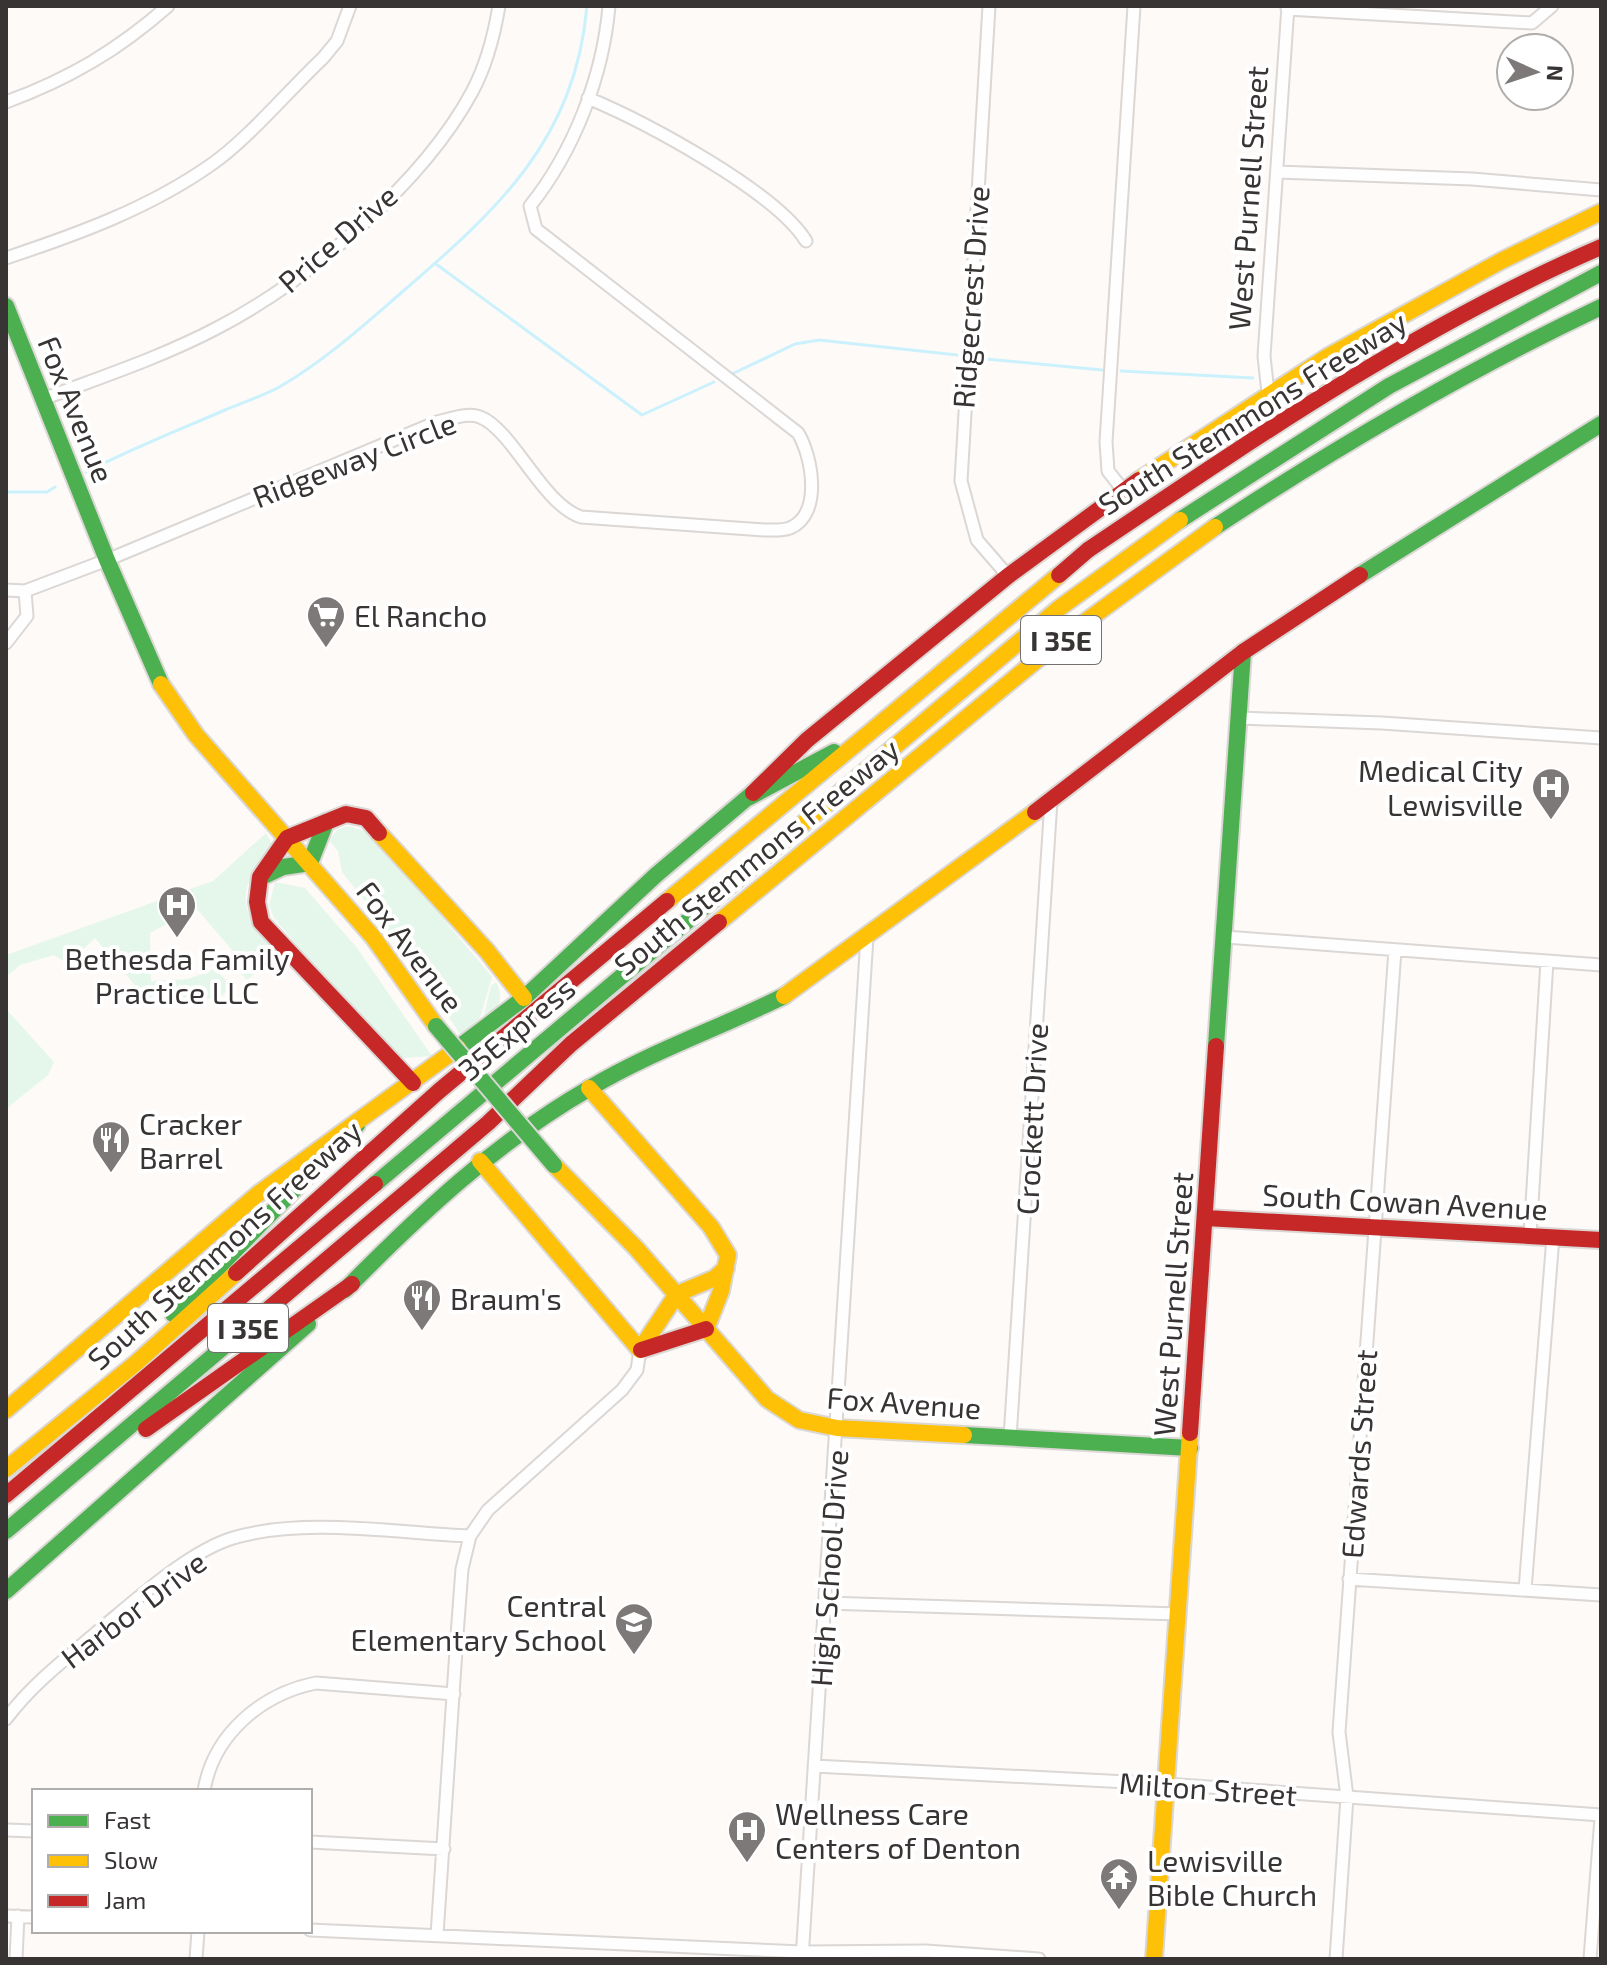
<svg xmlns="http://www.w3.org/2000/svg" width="1607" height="1965" font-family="'Exo 2',sans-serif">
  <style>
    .green { fill: #e5f7eb }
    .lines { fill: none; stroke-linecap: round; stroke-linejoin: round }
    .stream { stroke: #caf1fc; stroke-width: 3 }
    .street-casing { stroke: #dad7d5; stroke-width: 15 }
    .fast-casing { stroke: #dad7d5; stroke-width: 20 }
    .slow-casing { stroke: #dad7d5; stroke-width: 20 }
    .jam-casing { stroke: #dad7d5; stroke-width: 20 }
    .street { stroke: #fffefe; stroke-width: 11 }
    .fast { stroke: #4caf50; stroke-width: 16 }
    .slow { stroke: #ffc107; stroke-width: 16 }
    .jam { stroke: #c62828; stroke-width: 16 }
    .fast-bridge-casing { stroke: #dad7d5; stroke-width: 20; stroke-linecap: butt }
    .fast-bridge { stroke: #4caf50; stroke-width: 16 }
    .labels { text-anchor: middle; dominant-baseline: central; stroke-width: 8; stroke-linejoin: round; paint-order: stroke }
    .shield { fill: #fff; stroke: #737170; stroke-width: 2 }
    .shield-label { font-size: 28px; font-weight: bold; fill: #373433 }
    .street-label { font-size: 30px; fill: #373433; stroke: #fff }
    .poi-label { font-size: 30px; fill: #373433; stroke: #fff; text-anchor: start }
  </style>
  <rect width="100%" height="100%" fill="#fdfaf8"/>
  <path class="green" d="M348,826L368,832L379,842L492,977L480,1018L461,1035L391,934L342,872L338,851L329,840L338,829Z
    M266,833L272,844C268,857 262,861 255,871C234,901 253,926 272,950L270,961L247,980L226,959L232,950L196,908L150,933L151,981L188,979L215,969L232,987L219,998L170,1001L160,989L149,999L138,998L140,991L95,938L68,964L54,955L20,965L6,977V955L213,881Z
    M275,882L305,888L357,948L432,1056L392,1059L274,918L269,905Z
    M496,982C505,1000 499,1009 483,1019L491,986Z
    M6,1009L54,1062L48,1075L6,1109Z"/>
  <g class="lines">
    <path class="stream" d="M436,264L642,415L714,382
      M976,358L1102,370
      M1121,371L1253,378
      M732,374L795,344L819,340L957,355
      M86,472C131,449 179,430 225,410C243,402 264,396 281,386C324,361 364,325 401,293C497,210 575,141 587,6
      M6,492H47L55,487"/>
    <g class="street-casing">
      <path id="street" d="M989,6L961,481L977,540L1008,576
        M1287,9L1532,23L1552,6
        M588,98C645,122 775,191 806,241
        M6,102C69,79 118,50 168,6
        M1277,172L1472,179L1601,190
        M6,258C78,234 150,208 212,164C247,140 290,89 323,58L337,41L350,6
        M1268,393L1264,356L1288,6
        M43,399C101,377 162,357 217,328C308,281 423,183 472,92C486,66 494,36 499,6
        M1123,490L1108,471L1106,442L1134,6
        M6,590L25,591L107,560L437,422C451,419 467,412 480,417C513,430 542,504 581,517L764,530C773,530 782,531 790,528C823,514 812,456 798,433L536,229L530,206C574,151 603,76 609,6
        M6,643L27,616L25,591
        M1239,718L1382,723L1601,738
        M1225,937L1601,965
        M1530,1236L1547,961
        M1010,1438L1051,800
        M1349,1579L1601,1595
        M1525,1590L1553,1237
        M825,1603L1178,1614
        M6,1719C33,1683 69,1656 103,1627C138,1598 190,1551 233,1538C303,1517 397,1533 470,1536
        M814,1766L1166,1784L1601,1815
        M204,1791C213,1735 261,1694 316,1683L454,1694
        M6,1830L34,1831
        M310,1842L444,1849
        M6,1916L34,1917
        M310,1930L802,1952L926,1951L1039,1959
        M437,1935L457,1635L462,1569L470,1536L488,1510L622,1390L637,1370L640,1350
        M16,1959L18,1916
        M196,1959L198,1931
        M802,1959L867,937
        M1336,1959L1347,1797L1339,1732L1395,950
        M1590,1959L1601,1818"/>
    </g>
    <g class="fast-casing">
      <path id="fast" d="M6,306L107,560L161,684
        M1180,520L1389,386L1601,273
        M1215,527C1340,445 1466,371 1601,307
        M1360,575L1601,424
        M748,798L834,752
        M310,863L326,822
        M266,875L283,867L310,863
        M1216,1046L1243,652
        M458,1048L524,998L656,875L753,793
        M375,1184L779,844
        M345,1290C420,1214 496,1142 590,1088C652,1051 720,1028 784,996
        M173,1314L357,1125
        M964,1435L1190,1448
        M6,1531L246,1328
        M6,1591L308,1324"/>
    </g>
    <g class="slow-casing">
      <path id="slow" d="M1139,480L1327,357L1501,261L1601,212
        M161,684L196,735L373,937L436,1026
        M379,833L487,951L524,998
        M779,844L1058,609L1180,520
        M667,901L1059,575
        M719,922L1067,635L1215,527
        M784,996L1035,812
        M589,1088L711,1227L728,1255L721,1291L706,1329
        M480,1161L640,1350
        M554,1165L636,1248L767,1399L799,1420L837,1428L964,1435
        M640,1350L677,1294L715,1278L726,1268
        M6,1410L258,1194L458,1048
        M6,1469L136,1363L236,1273
        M1154,1959L1190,1433"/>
    </g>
    <g class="jam-casing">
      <path id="jam" d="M1059,575L1088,550C1253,439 1418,326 1601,247
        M753,793L807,740L1008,576L1139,480
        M1035,812L1243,652L1360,575
        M379,833L366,818L346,814L287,838L260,877L257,902L261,922L413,1083
        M1206,1218L1601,1240
        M236,1273L439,1091L667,901
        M246,1328L488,1123L571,1044L719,922
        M641,1350L706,1329
        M146,1429L352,1284
        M1190,1433L1216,1046
        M6,1495L375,1184"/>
    </g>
    <use href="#street" class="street"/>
    <use href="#fast" class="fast"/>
    <use href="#slow" class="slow"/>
    <use href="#jam" class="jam"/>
    <g class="fast-bridge-casing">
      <path id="fast-bridge" d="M436,1026L554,1165"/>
    </g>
    <use href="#fast-bridge" class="fast-bridge"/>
  </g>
  <defs>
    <g id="supermarket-pin" transform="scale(2)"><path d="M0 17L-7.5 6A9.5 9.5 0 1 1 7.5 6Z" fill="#7c7978" stroke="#fff"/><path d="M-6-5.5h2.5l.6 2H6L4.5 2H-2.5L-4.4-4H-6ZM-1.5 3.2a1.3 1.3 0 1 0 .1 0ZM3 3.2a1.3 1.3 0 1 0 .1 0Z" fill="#fff"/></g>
    <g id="hospital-pin" transform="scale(2)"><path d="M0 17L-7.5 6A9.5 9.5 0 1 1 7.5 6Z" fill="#7c7978" stroke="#fff"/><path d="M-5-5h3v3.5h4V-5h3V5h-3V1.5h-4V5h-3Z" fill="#fff"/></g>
    <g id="restaurant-pin" transform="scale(2)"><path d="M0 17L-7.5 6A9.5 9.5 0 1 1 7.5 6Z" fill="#7c7978" stroke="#fff"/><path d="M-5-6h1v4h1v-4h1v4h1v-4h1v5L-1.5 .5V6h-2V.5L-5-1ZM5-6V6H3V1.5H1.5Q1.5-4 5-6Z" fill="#fff"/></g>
    <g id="school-pin" transform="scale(2)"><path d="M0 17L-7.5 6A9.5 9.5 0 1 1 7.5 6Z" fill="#7c7978" stroke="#fff"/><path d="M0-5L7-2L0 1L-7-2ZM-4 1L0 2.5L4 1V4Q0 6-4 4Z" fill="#fff"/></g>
    <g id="temple-pin" transform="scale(2)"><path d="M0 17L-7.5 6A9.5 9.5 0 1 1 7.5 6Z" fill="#7c7978" stroke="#fff"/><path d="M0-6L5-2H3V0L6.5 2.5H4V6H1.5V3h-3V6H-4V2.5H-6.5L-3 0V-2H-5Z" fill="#fff"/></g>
  </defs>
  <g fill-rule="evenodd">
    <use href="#supermarket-pin" x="326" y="615"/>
    <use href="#hospital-pin" x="1551" y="787"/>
    <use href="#hospital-pin" x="177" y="905"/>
    <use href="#restaurant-pin" x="111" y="1140"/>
    <use href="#restaurant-pin" x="422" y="1298"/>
    <use href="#school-pin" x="634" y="1622"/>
    <use href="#hospital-pin" x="747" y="1830"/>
    <use href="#temple-pin" x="1119" y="1877"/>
  </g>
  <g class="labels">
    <g class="shield">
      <rect x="1021" y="616" width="80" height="48" rx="6"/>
      <rect x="208" y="1304" width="80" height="48" rx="6"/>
    </g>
    <g class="shield-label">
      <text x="1061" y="640">I 35E</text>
      <text x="248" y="1328">I 35E</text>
    </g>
    <g class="street-label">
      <text transform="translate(1247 198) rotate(-86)">West Purnell Street</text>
      <text transform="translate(337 238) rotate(-41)">Price Drive</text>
      <text transform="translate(970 297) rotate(-86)">Ridgecrest Drive</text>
      <text transform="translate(77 409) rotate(68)">Fox Avenue</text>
      <text transform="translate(1252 412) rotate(-32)">South Stemmons Freeway</text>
      <text transform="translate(354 459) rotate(-21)">Ridgeway Circle</text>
      <text transform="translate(756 856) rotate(-39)">South Stemmons Freeway</text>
      <text transform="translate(411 946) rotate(53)">Fox Avenue</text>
      <text transform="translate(516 1028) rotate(-40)">35Express</text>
      <text transform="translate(1031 1119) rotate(-87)">Crockett Drive</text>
      <text transform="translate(1405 1201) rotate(3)">South Cowan Avenue</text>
      <text transform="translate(224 1244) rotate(-42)">South Stemmons Freeway</text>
      <text transform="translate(1172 1304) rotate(-86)">West Purnell Street</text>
      <text transform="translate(904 1402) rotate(4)">Fox Avenue</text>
      <text transform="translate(1358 1454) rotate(-86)">Edwards Street</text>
      <text transform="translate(828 1568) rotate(-86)">High School Drive</text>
      <text transform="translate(133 1609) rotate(-37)">Harbor Drive</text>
      <text transform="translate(1208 1788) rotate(4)">Milton Street</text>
    </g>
    <g class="poi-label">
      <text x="354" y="615">El Rancho</text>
      <text x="1523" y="770" text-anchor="end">Medical City<tspan x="1523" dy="34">Lewisville</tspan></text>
      <text x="177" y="958" text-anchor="middle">Bethesda Family<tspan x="177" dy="34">Practice LLC</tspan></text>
      <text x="139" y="1123">Cracker<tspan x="139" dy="34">Barrel</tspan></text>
      <text x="450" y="1298">Braum's</text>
      <text x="606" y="1605" text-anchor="end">Central<tspan x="606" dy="34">Elementary School</tspan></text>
      <text x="775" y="1813">Wellness Care<tspan x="775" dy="34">Centers of Denton</tspan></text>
      <text x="1147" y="1860">Lewisville<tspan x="1147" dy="34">Bible Church</tspan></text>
    </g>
  </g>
  <rect width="1607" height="1965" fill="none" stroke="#373433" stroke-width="16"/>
  <rect x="32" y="1789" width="280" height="144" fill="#ffffff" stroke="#afaead" stroke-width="2"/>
  <rect x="48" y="1815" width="40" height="12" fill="#4caf50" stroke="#afaead" stroke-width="2"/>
  <text x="104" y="1829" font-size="24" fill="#373433">Fast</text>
  <rect x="48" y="1855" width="40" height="12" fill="#ffc107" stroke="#afaead" stroke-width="2"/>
  <text x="104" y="1869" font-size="24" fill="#373433">Slow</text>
  <rect x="48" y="1895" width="40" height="12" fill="#c62828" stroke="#afaead" stroke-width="2"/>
  <text x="104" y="1909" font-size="24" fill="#373433">Jam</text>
  <g transform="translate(1535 72) rotate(93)"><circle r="38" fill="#ffffff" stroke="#afaead" stroke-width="2"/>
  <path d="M0-6L14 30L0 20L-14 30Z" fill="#7c7978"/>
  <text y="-12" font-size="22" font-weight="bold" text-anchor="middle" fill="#373433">N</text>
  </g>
</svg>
